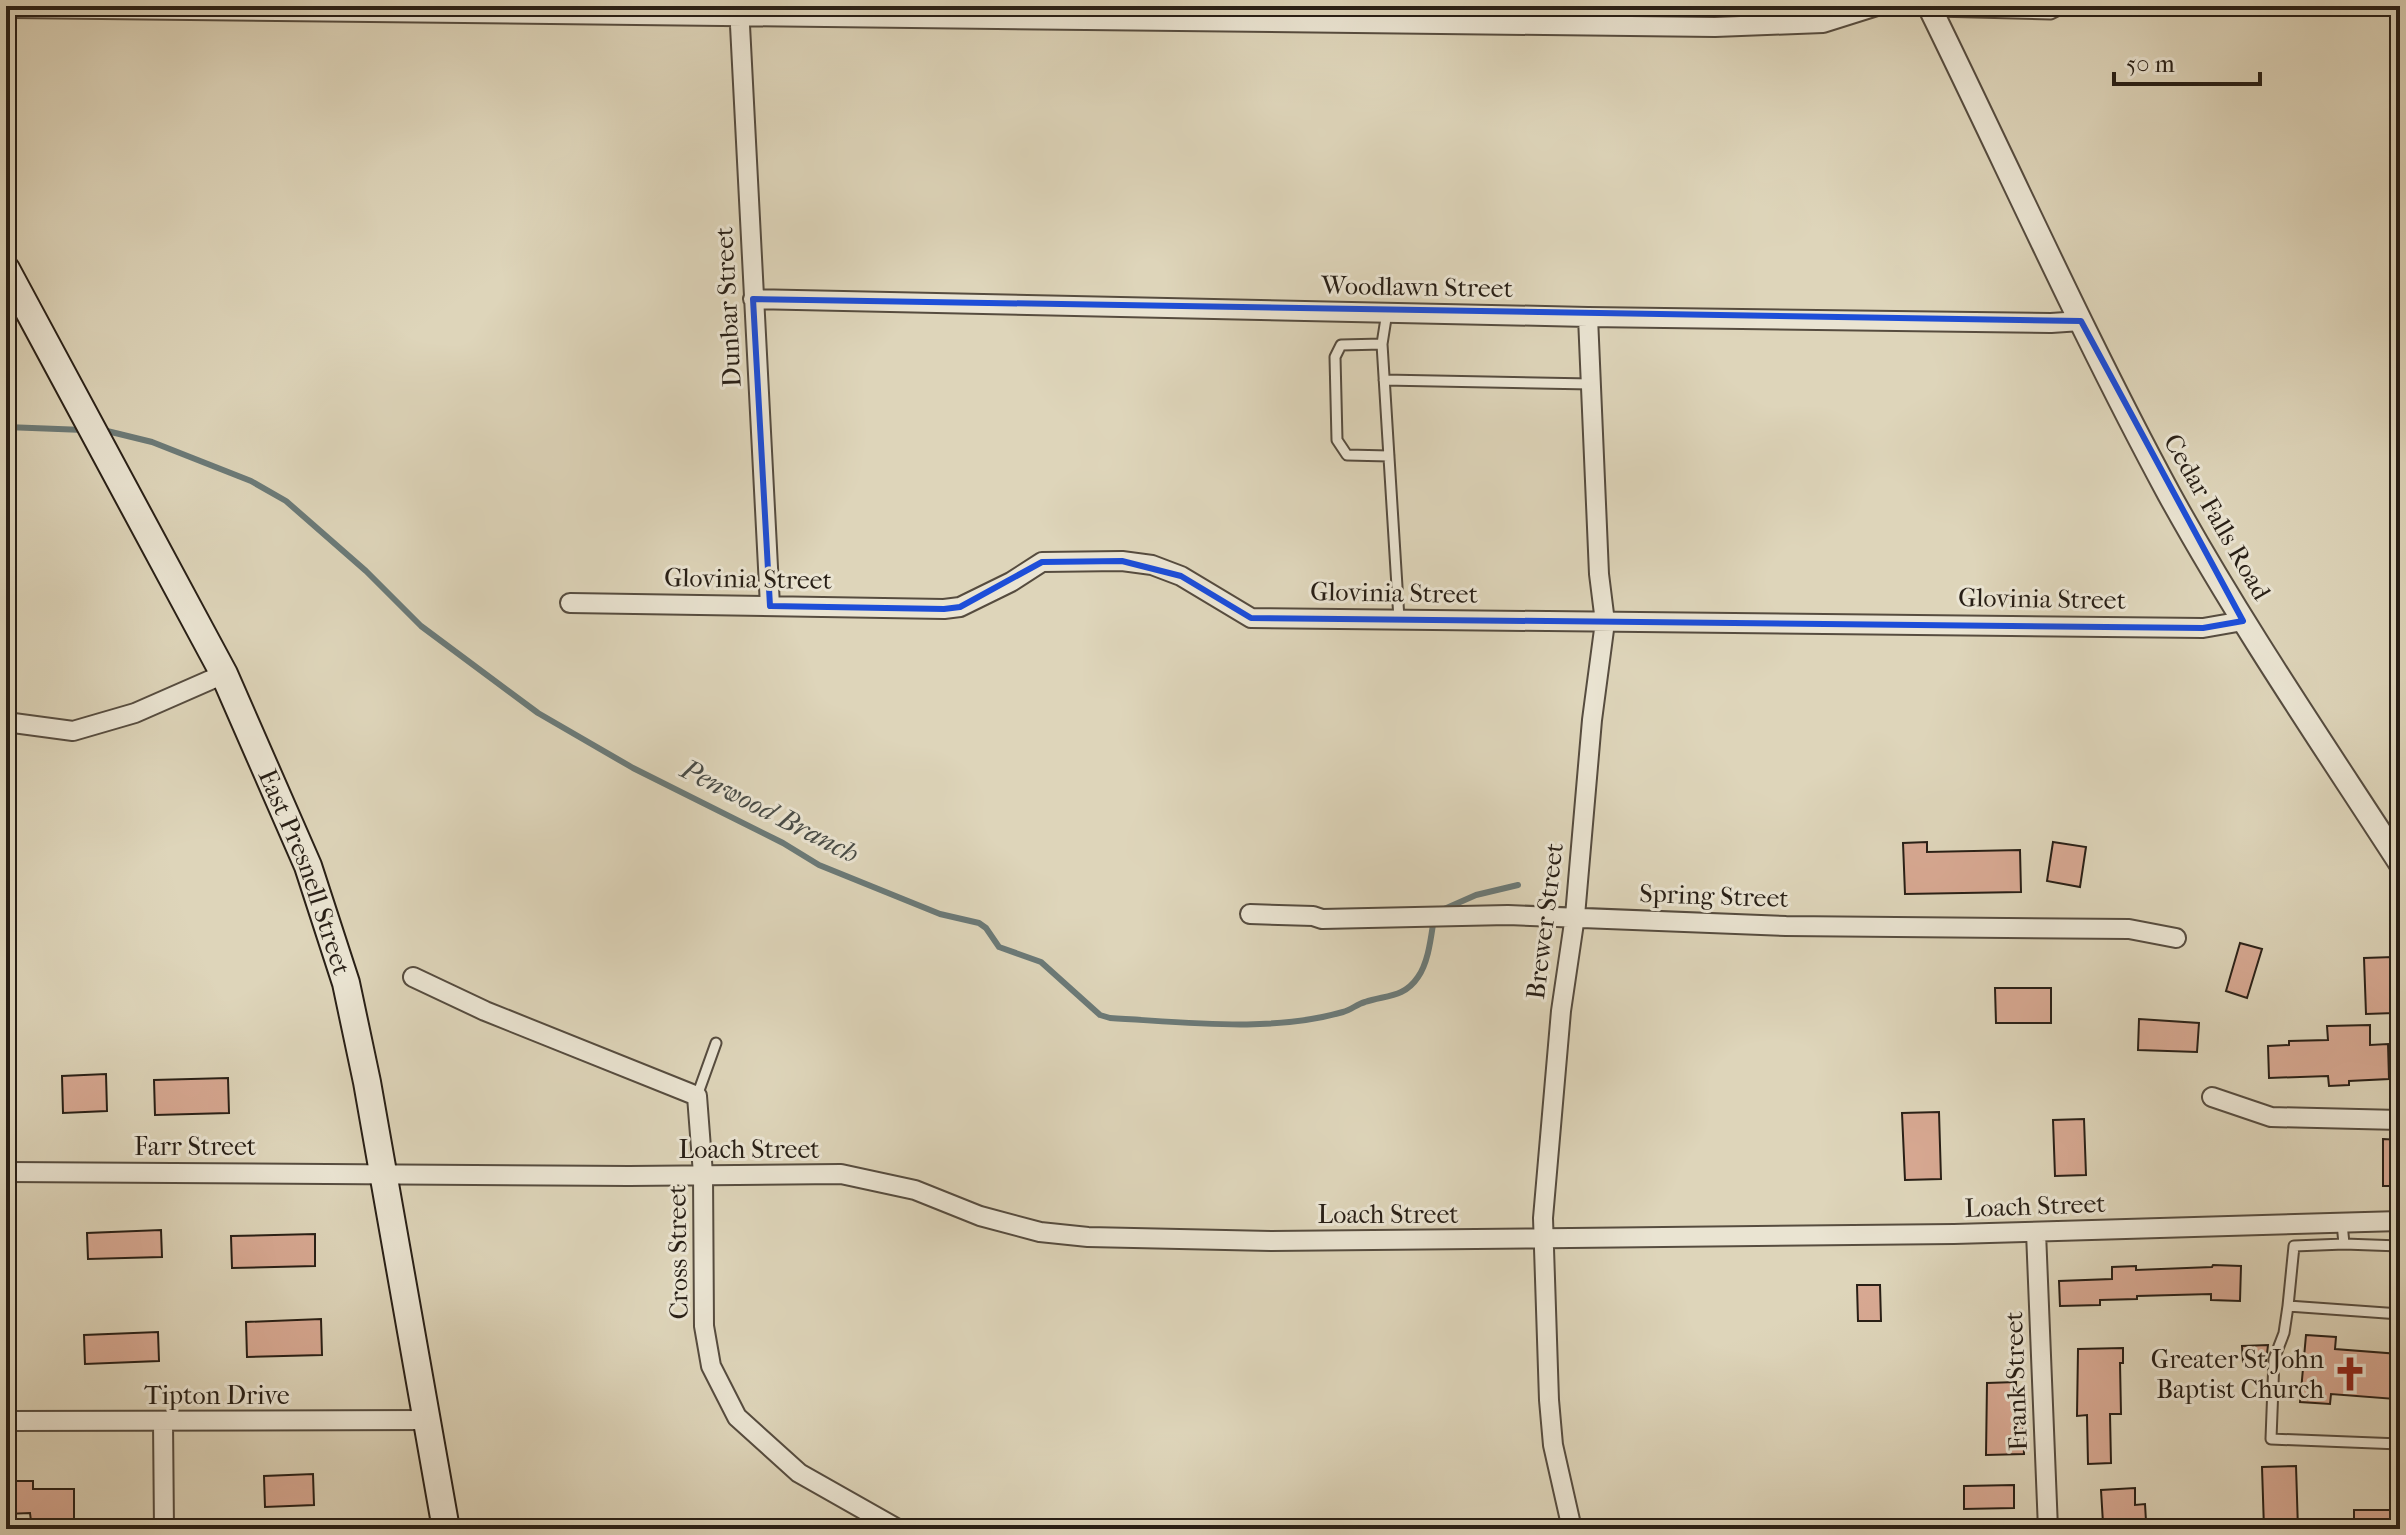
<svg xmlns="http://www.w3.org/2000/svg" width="2406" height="1535" font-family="'IM FELL French Canon',serif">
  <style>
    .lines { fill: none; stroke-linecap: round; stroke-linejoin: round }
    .stream { stroke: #6b7a78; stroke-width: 6 }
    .building { fill: #d8a993; stroke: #281f16; stroke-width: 2 }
    .service-casing { stroke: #564c3f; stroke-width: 13 }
    .minor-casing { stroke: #564c3f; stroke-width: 22 }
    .tertiary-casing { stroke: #564c3f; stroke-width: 26 }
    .secondary-casing { stroke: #281f16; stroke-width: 30 }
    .service { stroke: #eae4d2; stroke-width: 9 }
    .minor { stroke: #eae4d2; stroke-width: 18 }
    .tertiary { stroke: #eae4d2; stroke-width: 22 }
    .secondary { stroke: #eae4d2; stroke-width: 26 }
    .marked { fill: none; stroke: #1d4ed8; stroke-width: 6; stroke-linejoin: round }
    .labels { text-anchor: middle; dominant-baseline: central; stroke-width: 6; stroke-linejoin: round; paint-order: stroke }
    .street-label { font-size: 26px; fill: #281f16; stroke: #eae4d2 }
    .poi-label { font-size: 26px; fill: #281f16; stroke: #eae4d2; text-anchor: end }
    .water-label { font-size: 28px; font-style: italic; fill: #494c47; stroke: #eae4d2 }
  </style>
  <rect width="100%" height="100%" fill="#ded5ba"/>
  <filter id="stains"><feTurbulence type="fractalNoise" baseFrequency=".0025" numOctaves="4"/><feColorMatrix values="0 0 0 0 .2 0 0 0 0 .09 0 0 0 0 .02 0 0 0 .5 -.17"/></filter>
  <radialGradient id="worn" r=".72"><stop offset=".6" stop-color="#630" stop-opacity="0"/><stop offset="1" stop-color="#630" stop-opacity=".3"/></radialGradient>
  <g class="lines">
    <path class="stream" d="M6,427L84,430
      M103,430L152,442L251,481L286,501L366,571L421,626L538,713L633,768L783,843L819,865L940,914L979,923L986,928L999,947L1041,962L1100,1015L1110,1018C1184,1022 1271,1033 1343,1012C1351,1010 1357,1004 1365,1002C1386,995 1404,998 1418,977C1429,961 1431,936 1434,918
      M1442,910L1476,895L1518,885"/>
  </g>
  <path class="building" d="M1927,842V852L2020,850L2021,892L1905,894L1903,843Z
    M2053,842L2086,847L2080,887L2047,881Z
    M2240,943L2262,949L2247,998L2226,991Z
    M2393,957L2394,1013L2366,1014L2364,958Z
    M1995,988H2051V1023H1996Z
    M2139,1019L2199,1023L2197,1052L2138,1050Z
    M2370,1025V1045L2388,1044L2389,1079L2349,1081V1085L2329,1086L2328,1076L2269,1078L2268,1046L2289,1045V1041L2328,1040L2327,1026Z
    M106,1074L107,1111L63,1113L62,1076Z
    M228,1078L229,1113L155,1115L154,1080Z
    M1939,1112L1941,1179L1905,1180L1902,1113Z
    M2084,1119L2086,1175L2055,1176L2053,1120Z
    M2383,1139L2400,1140V1186H2383Z
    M161,1230L162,1257L88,1259L87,1233Z
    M315,1234V1266L232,1268L231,1236Z
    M2213,1265L2241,1266L2240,1301L2211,1300V1294L2137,1296V1299L2100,1300V1305L2060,1306L2059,1281L2112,1279V1267L2136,1266V1270L2212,1267Z
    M1857,1285H1880L1881,1321H1858Z
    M321,1319L322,1355L247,1357L246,1322Z
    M158,1332L159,1361L85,1364L84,1335Z
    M2306,1335L2336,1337L2335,1349L2399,1354L2395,1399L2331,1394L2330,1404L2300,1402Z
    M2268,1345L2266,1362H2243L2242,1346Z
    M2123,1348V1363H2120L2121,1414H2110L2111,1463L2088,1464L2087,1415L2077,1416L2078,1349Z
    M2016,1382L2017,1426H2023L2024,1454L1986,1455L1987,1383Z
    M2296,1466L2298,1529H2264L2262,1467Z
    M313,1474L314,1505L265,1507L264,1476Z
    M6,1481H33V1489H74V1520L31,1521L30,1513L6,1514Z
    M2014,1485V1508L1964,1509V1486Z
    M2135,1488V1505L2145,1504L2146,1521L2103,1523L2101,1490Z
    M2354,1510H2391V1529H2354Z"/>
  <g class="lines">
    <g class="service-casing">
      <path id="service" d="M1935,11L2051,14L2061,9L2062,6
        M1387,312L1382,344L1399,619
        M1382,344L1341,345L1335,357L1337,440L1347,455L1389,456
        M1384,380L1591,384
        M697,1096L716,1043
        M2342,1223L2344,1244L2294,1246L2288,1306L2400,1314
        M2344,1244L2400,1246
        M2288,1306L2284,1333L2274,1359L2271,1439L2400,1444
        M2397,1314L2400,1259"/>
    </g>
    <g class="minor-casing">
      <path id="minor" d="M739,6L770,606
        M13,8L1715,27L1823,23L1877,6
        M753,299L1588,317L2051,323L2081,321
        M570,603L944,609L960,607L1011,582L1042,562L1122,561L1152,565L1181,576L1251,618L2203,628L2243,621
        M6,722L73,731L135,713L224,674
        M1250,914L1313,916L1322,919L1508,915L1786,926L2129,929L2176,938
        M413,977L485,1011L697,1096L703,1174L704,1326L711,1366L737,1417L799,1473L898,1529
        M2212,1097L2271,1117L2400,1120
        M6,1172L629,1176L841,1174L915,1190L980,1216L1040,1232L1088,1237L1271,1241L1954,1234L2400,1221
        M2036,1232L2048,1529
        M6,1421L428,1420
        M163,1422L164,1529
        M1572,1529L1553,1445L1549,1400L1543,1218L1561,1011L1575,916L1592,720L1605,622L1599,574L1588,317"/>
    </g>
    <g class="tertiary-casing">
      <path id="tertiary" d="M1929,6C2009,169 2083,335 2169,494C2239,621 2321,741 2400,863"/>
    </g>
    <g class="secondary-casing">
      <g id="secondary">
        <path id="s1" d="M6,269L224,674L308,866L346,983L367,1082L446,1529"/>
      </g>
    </g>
    <use href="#service" class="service"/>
    <use href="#minor" class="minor"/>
    <use href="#tertiary" class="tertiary"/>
    <use href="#secondary" class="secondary"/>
  </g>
  <path class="marked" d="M753,299L2081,321L2243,621L2203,628L1251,618L1181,576L1122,561L1042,562L960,607L944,609L770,606Z"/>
  <defs>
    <g id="church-bare" transform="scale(2.76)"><path d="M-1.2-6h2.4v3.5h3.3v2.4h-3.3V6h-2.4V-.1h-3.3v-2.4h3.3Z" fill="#8f2418" stroke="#eae4d2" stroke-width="2.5" paint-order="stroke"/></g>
  </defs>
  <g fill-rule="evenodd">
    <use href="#church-bare" x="2350" y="1374"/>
  </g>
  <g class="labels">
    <g class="street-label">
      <text transform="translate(1417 287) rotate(1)">Woodlawn Street</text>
      <text transform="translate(728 307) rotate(-93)">Dunbar Street</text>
      <text transform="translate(2217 517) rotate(60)">Cedar Falls Road</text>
      <text transform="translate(748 579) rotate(1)">Glovinia Street</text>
      <text transform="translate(1394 593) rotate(1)">Glovinia Street</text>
      <text transform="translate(2042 599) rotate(1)">Glovinia Street</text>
      <text stroke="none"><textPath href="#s1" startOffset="674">East Presnell Street</textPath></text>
      <text transform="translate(1714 896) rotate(2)">Spring Street</text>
      <text transform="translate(1545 921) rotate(-83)">Brewer Street</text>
      <text x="195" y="1146">Farr Street</text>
      <text x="749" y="1149">Loach Street</text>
      <text transform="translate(2035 1206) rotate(-2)">Loach Street</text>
      <text x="1388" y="1214">Loach Street</text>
      <text transform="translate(678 1252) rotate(-91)">Cross Street</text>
      <text transform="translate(2016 1381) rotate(-92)">Frank Street</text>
      <text x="217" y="1395">Tipton Drive</text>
    </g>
    <g class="poi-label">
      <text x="2324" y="1359">Greater St John<tspan x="2324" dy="30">Baptist Church</tspan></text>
    </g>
    <g class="water-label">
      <text transform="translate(770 811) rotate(27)">Penwood Branch</text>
    </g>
  </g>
  <rect width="2406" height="1535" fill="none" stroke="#ded5ba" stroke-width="32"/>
  <rect x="8" y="8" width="2390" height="1519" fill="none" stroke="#281f16" stroke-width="4"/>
  <rect x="16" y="16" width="2374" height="1503" fill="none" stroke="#281f16" stroke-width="2"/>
  <path d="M2114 72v12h146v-12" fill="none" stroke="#281f16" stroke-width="4"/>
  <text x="2126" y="72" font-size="24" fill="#281f16" stroke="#eae4d2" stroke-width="6" paint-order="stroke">50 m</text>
  <rect width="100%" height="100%" filter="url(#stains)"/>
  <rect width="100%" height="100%" fill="url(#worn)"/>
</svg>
